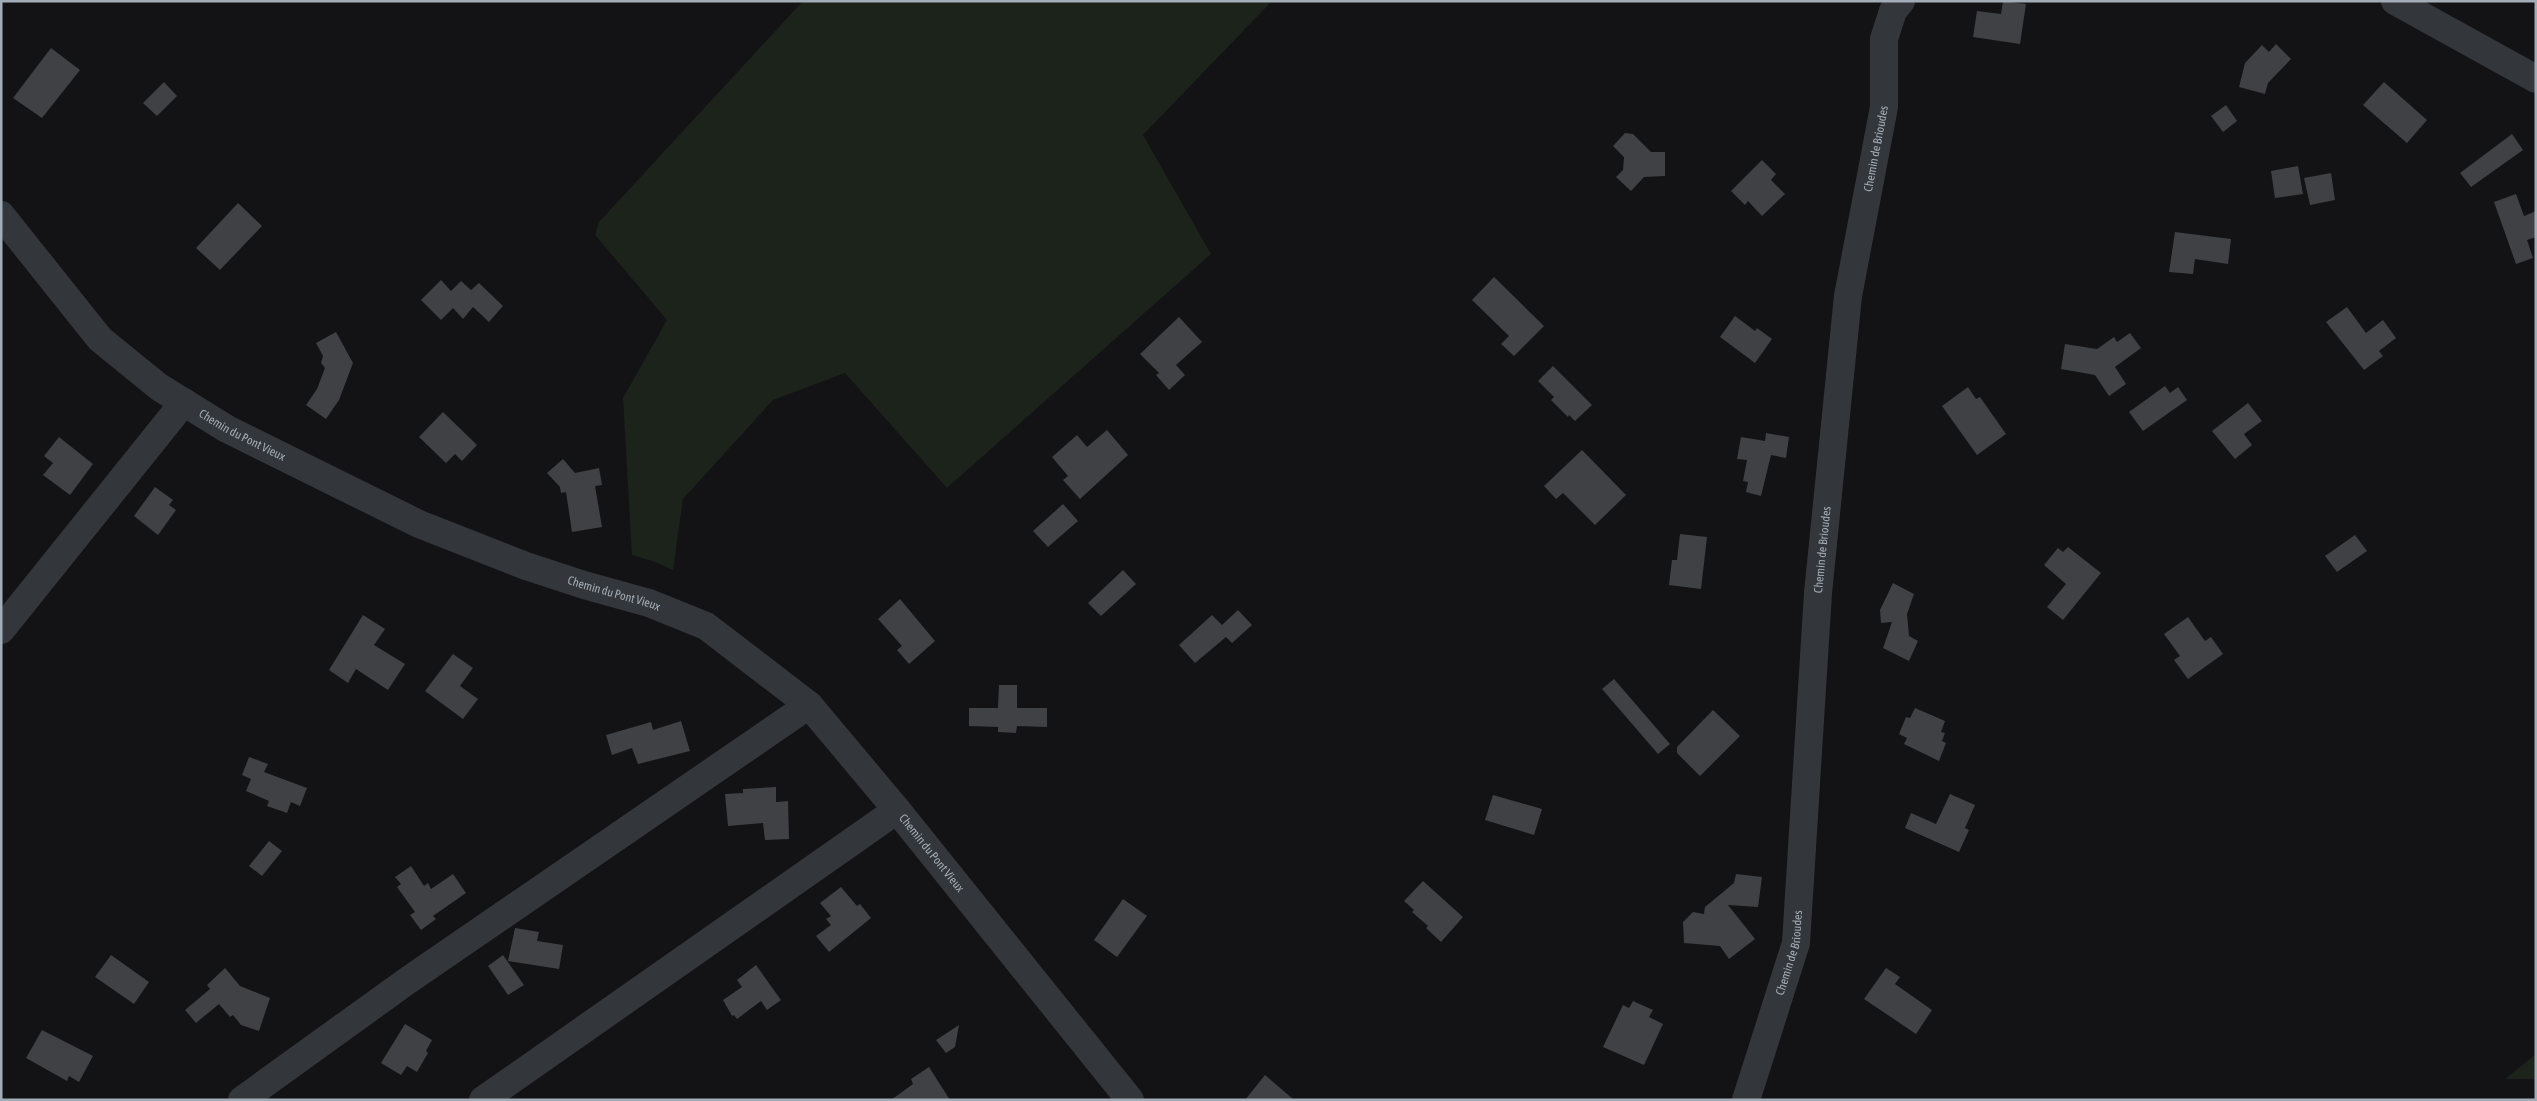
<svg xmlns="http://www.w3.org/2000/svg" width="2537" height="1101" font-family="'Asap Condensed',sans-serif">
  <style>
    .green { fill: #1b231a }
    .building { fill: #3f4145 }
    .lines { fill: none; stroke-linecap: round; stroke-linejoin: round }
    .minor { stroke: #33363a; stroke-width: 28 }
    .labels { text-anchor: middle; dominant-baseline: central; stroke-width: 5; stroke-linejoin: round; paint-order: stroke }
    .street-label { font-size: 12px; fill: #a3adb7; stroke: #0e0e10 }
  </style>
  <rect width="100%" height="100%" fill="#131315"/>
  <path class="green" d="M803,1H1272L1143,135L1211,254L947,488L845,373L773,400L683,499L673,570L655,562L632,555L623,398L667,320L595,235L599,222Z
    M2536,1054V1079H2505Z"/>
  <path class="building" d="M2003,1L2026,4L2020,44L1973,37L1977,11L2001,14Z
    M2276,44L2291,59L2268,83L2265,94L2239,87L2245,63L2262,45L2269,52Z
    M51,48L80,70L42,118L13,98Z
    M164,82L177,96L157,116L143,103Z
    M2384,82L2427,120L2407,143L2363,105Z
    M2226,105L2237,121L2223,132L2211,116Z
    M1625,133L1633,134L1651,152H1665V176L1644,177L1631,191L1616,177L1623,170L1624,157L1613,146Z
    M2512,134L2523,150L2471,187L2460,173Z
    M1762,160L1776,174L1771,180L1785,194L1762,216L1748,201L1745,205L1731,191Z
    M2298,166L2303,194L2275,198L2271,171Z
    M2331,173L2335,200L2310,205L2304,178Z
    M2516,194L2524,216L2536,211V237L2527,240L2533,258L2516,264L2494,202Z
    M238,203L262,226L220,270L196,248Z
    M2175,232L2231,239L2228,264L2195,259L2193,274L2169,272Z
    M1494,277L1544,326L1514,356L1501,344L1509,336L1472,300Z
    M441,280L451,291L461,281L471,290L479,283L503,306L489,322L473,307L463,319L453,308L441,320L421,300Z
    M2347,307L2366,333L2383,320L2396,338L2379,351L2383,356L2364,370L2326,322Z
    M1735,316L1755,331L1757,328L1772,339L1755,363L1720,337Z
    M1179,317L1202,342L1176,365L1185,375L1169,390L1156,375L1159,373L1140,354Z
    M336,332L353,363L339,400L326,419L306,405L317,389L325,368L321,363L323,356L316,343Z
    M2130,333L2141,348L2115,367L2126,384L2109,396L2095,375L2061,369L2065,344L2097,349L2114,337L2117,342Z
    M1553,366L1592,405L1575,421L1569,415L1568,417L1551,400L1554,397L1538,381Z
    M2165,386L2170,393L2178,387L2187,400L2143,431L2129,412Z
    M1968,387L1976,399L1980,397L2006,434L1977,455L1942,406Z
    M2248,403L2262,421L2244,434L2252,445L2235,459L2212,431Z
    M443,412L477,445L462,461L455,454L446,463L419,437Z
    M1107,430L1128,455L1080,499L1063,480L1068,476L1052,457L1077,435L1087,447Z
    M1766,433L1789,437L1786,458L1771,455L1761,496L1746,492L1748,482L1743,481L1747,460L1737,459L1741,437L1765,441Z
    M59,437L93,464L70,495L43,475L53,463L44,456Z
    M1582,450L1626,495L1595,525L1563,493L1556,499L1544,486Z
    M563,459L575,473L599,468L602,485L595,486L602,527L572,532L566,492L561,493L560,487L547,473Z
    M155,487L173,500L169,505L176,510L158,535L134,516Z
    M1063,504L1078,521L1048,547L1033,531Z
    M1680,534L1707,537L1701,589L1669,585L1672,560H1677Z
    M2355,535L2367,551L2337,572L2325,556Z
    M2068,547L2101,573L2063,620L2047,607L2066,584L2044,565L2058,548L2063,552Z
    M1123,570L1136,584L1101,616L1088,603Z
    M1893,583L1914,594L1907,614L1909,636L1918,641L1909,661L1883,648L1892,622L1881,623L1880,610Z
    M900,599L935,641L909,664L897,650L902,646L878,619Z
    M1238,610L1252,625L1232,643L1226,637L1195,663L1179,645L1212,615L1222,625Z
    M363,615L385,629L374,645L405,664L388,690L356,669L348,683L329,670Z
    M2188,617L2205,641L2211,637L2223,654L2188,679L2174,660L2180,656L2164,634Z
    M453,654L473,668L460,686L478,699L463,719L425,691Z
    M1614,679L1670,744L1658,754L1602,689Z
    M999,685H1017V708H1047V727L1017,726L1016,733L998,732V727L969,726V708H998Z
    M1915,708L1945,721L1941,732L1945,733L1942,741L1946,743L1939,761L1904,744L1907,738L1899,734L1906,717L1910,718Z
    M1713,710L1740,736L1700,776L1677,753V747Z
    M681,721L690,751L638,764L632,748L612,755L606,735L651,722L653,730Z
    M249,757L268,764L264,772L307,788L300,806L291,802L287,813L267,806L269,801L246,791L251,779L242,775Z
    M776,787V802L788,801L789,839L765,840L763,823L728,826L725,794L743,793V789Z
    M1950,794L1975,805L1965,828L1969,830L1959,852L1905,828L1911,813L1936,824Z
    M1493,795L1542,809L1534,835L1485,820Z
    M269,841L282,851L262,876L249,866Z
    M411,866L424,886L428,883L431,889L453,874L466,893L433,916L436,919L421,930L410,915L415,912L397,887L401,884L395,877Z
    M1736,874L1762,877L1758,907L1728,905L1755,939L1729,959L1720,946L1684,943L1683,922L1693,912L1704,914L1705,907L1734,883Z
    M1423,881L1463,917L1441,942L1426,928L1428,926L1412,912L1414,910L1404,901Z
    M841,887L857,906L860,904L871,918L829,952L816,936L831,925L826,919L831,916L820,903Z
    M1123,899L1147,916L1117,957L1094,940Z
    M515,928L539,932L537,941L563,945L559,969L508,961Z
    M111,955L149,982L134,1004L95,977Z
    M503,955L524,985L508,995L488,966Z
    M756,965L781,1000L767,1010L761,1001L737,1019L734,1015L732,1016L723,1000L742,987L737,980Z
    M225,968L240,986L270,998L259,1031L241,1025L233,1015L230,1017L219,1004L196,1023L185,1010L210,989L207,985Z
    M1886,968L1900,977L1895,984L1932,1010L1916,1034L1864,999Z
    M1633,1001L1653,1010L1649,1017L1663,1024L1644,1065L1603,1047L1623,1005L1629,1008Z
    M405,1024L432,1040L426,1051L428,1053L417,1072L407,1066L401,1075L381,1063Z
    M959,1025L955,1047L946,1053L936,1040Z
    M42,1030L93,1056L79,1082L69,1076L67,1081L26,1058Z
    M929,1067L950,1100H891L913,1084L911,1079Z
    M1265,1075L1294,1100H1245Z"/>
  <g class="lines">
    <g class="minor">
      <path d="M2395,1L2536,79"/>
      <path id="s1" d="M1,215L100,339L159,387L227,429L419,524L526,566L584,585L649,603L706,626L809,705L897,810L1130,1100"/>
      <path d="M1,630L184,402"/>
      <path d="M242,1100L407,981L809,705"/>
      <path d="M483,1100L897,810"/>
      <path id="s2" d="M1746,1100L1796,943L1818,593L1848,296L1884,107V39L1893,11L1901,1"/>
    </g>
  </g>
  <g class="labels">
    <g class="street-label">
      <text stroke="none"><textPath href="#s2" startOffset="964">Chemin de Brioudes</textPath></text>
      <text stroke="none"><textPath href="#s1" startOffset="331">Chemin du Pont Vieux</textPath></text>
      <text stroke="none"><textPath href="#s2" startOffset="559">Chemin de Brioudes</textPath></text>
      <text stroke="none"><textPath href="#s1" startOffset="736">Chemin du Pont Vieux</textPath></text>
      <text stroke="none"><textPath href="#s1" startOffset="1156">Chemin du Pont Vieux</textPath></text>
      <text stroke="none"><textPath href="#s2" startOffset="154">Chemin de Brioudes</textPath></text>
    </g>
  </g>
  <rect width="2537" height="1101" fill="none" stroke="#a3adb7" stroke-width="5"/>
</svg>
